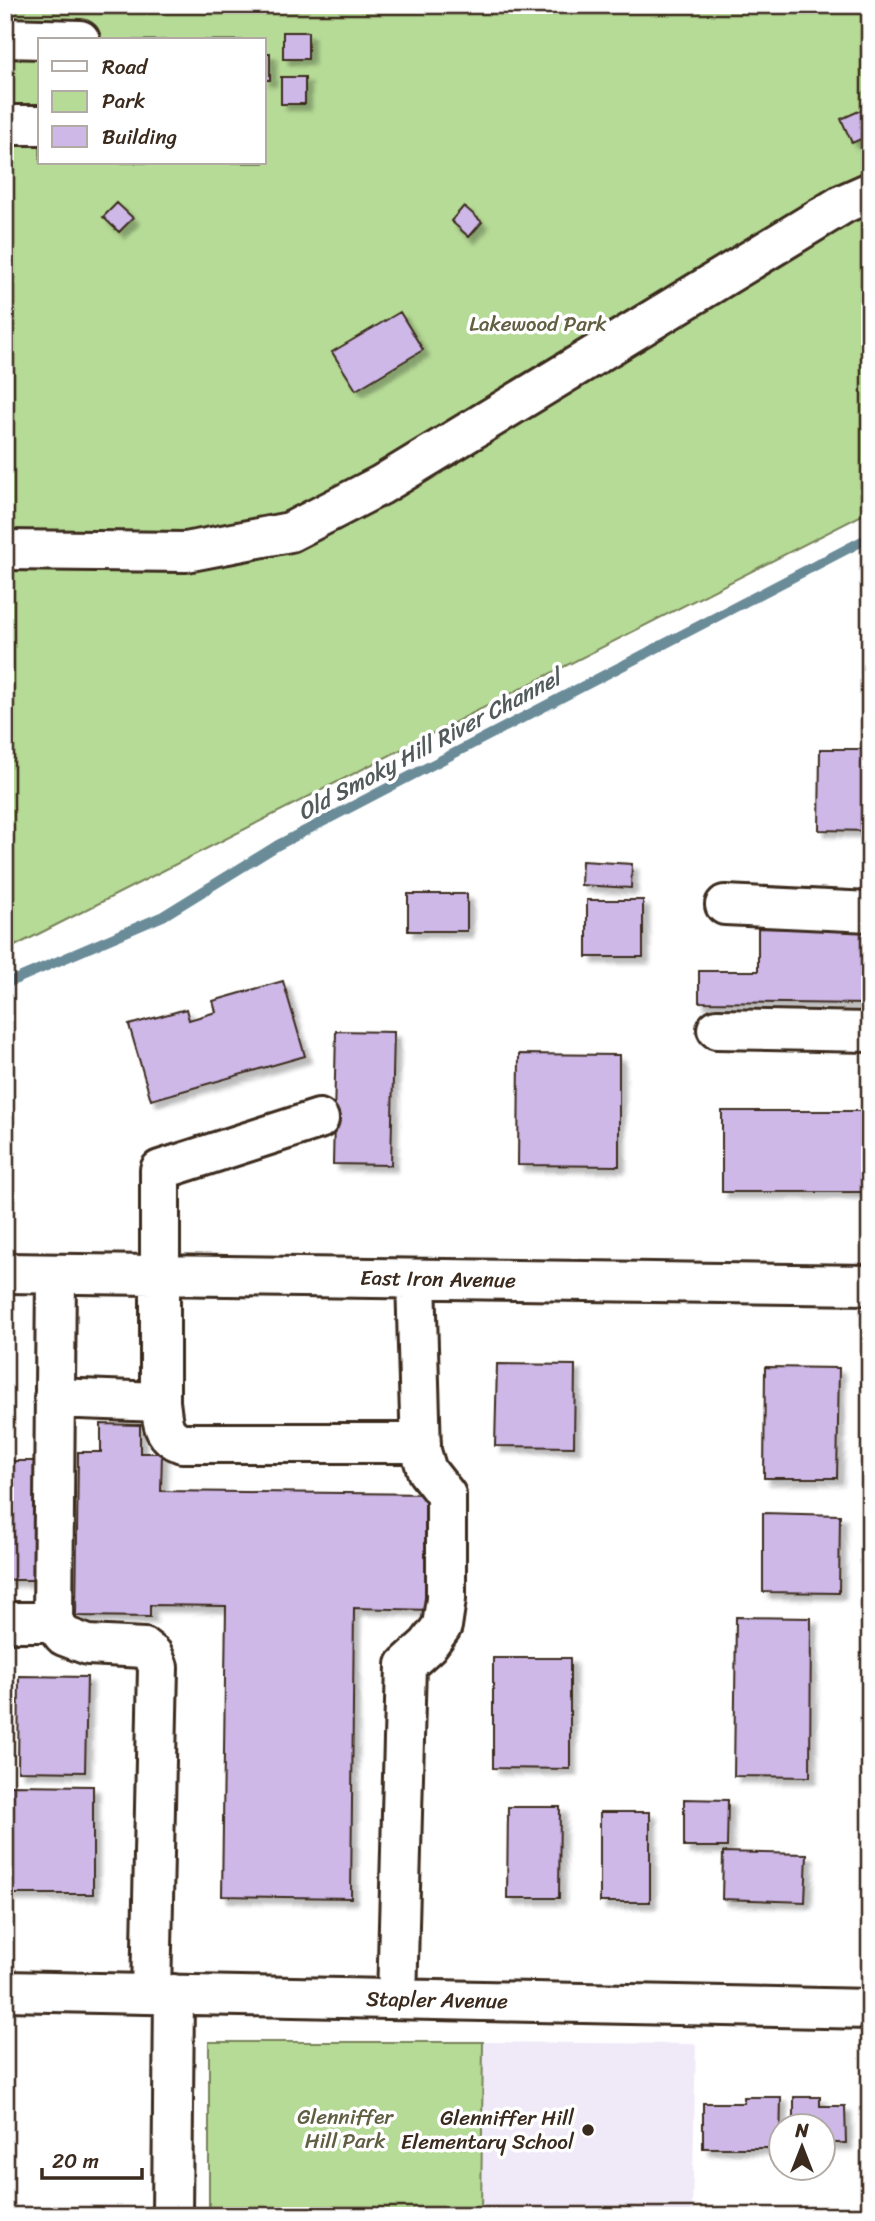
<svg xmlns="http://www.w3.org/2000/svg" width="875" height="2221" font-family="Sriracha,sans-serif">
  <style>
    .built { fill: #f0eaf8 }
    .green { fill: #b6db96; stroke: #78825a; stroke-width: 2; fill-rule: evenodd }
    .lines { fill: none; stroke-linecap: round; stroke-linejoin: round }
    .stream { stroke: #6a8b98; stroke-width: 10 }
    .building { fill: #cdb8e8; stroke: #3b2a1e; stroke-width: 2; filter: url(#shadow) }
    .minor-casing { stroke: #3b2a1e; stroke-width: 44 }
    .minor { stroke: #fff; stroke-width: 38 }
    .poi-dot { fill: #3b2a1e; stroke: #fff; stroke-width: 2.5 }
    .labels { text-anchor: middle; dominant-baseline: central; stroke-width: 7; stroke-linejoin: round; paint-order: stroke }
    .park-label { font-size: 21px; fill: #605f42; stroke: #fff }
    .street-label { font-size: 21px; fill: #3b2a1e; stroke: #fff }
    .poi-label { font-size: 21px; fill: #3b2a1e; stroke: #fff; text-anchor: end }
    .water-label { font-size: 23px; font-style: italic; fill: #525a5b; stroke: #fff }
  </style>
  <defs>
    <filter id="shadow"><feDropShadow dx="6" dy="6" stdDeviation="2" flood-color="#0004"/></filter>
  </defs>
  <rect width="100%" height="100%" fill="#fff"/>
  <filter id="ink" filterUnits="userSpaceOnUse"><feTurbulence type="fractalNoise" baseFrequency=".0143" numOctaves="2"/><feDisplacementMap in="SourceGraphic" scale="14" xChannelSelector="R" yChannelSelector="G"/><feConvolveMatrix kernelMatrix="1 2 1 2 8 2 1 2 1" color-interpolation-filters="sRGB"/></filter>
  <g filter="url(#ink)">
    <path class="built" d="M483,2042L696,2044L692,2216H481Z"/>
    <path class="green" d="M5,5H870V511L5,951ZM40,40H264V163H40Z
      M209,2042H483L481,2216H209Z"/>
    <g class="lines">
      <path class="stream" d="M5,984L163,916L278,845L870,537"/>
    </g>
    <path class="building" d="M283,32H308V59H283Z
      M264,53H270V80H264Z
      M281,77H305V104H281Z
      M870,106V135L852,143L841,119Z
      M117,203L133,218L119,232L103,217Z
      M464,206L482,222L469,237L451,221Z
      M400,312L423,350L356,390L332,352Z
      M820,749H870V831L819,830Z
      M582,861L632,864L631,888L581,885Z
      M408,894H467V931H408Z
      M587,900H643V957H587Z
      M758,928L870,930V1004L699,1002V971H758Z
      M283,981L305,1056L151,1100L129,1025L186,1009L189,1020L216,1012L213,1001Z
      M336,1031L394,1032L391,1165L333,1164Z
      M519,1054L619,1055V1166L518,1165Z
      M722,1111H870V1192H722Z
      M497,1364L575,1365L574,1447L495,1446Z
      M765,1367L839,1368L837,1478H764Z
      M101,1424L140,1425V1453H162L161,1491L431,1494L430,1610L354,1608L351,1898L222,1896L226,1606L150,1605V1617L76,1616L78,1452H101Z
      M5,1461H41L40,1580H5Z
      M763,1513L840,1515L839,1593L763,1592Z
      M736,1617L811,1618L810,1777L734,1776Z
      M493,1658H570V1769L493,1768Z
      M19,1676L87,1677L85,1772L18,1771Z
      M11,1785L93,1786V1894H10Z
      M684,1799L728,1800L727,1847H684Z
      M508,1807H560L559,1898H507Z
      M600,1812H650V1902H600Z
      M723,1852L807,1854L805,1902L722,1899Z
      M744,2097H781L780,2148H703V2103H744Z
      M794,2097H820V2106H845L846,2143H822V2126H794Z"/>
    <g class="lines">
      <g class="minor-casing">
        <path id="minor" d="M5,38L80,40
          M5,125H40
          M5,550L186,552L290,532L381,485L843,204L870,192
          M725,905L870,912
          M717,1029L870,1032
          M319,1119L160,1170V1402C163,1422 161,1435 182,1443H421
          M5,1273L870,1285
          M56,1274L53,1622L64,1636L88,1645L144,1648L153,1655L158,1667L151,1994
          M54,1398L160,1402
          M5,1622H53
          M5,1991L870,2009
          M397,1999L406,1665L428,1645L442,1626L446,1599V1495L427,1471L421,1451L416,1279
          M172,2216L174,1994"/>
      </g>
      <use href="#minor" class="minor"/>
    </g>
  </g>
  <circle class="poi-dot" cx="588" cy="2130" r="7"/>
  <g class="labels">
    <g class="park-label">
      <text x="538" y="324">Lakewood Park</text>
      <text x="345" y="2117">Glenniffer<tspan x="345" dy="24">Hill Park</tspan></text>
    </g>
    <g class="street-label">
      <text transform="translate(438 1279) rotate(1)">East Iron Avenue</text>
      <text transform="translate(437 2000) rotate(1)">Stapler Avenue</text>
    </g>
    <g class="poi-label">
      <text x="574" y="2118">Glenniffer Hill<tspan x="574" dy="24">Elementary School</tspan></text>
    </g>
    <g class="water-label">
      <text transform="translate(429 745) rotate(-28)">Old Smoky Hill River Channel</text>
    </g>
  </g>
  <rect width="875" height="2221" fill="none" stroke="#fff" stroke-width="28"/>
  <rect x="14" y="14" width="847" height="2193" fill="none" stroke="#3b2a1e" stroke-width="2.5" filter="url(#ink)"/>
  <rect x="38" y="38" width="228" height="126" fill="#ffffff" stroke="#b1aaa5" stroke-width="2"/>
  <rect x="52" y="61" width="35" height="10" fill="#ffffff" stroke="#b1aaa5" stroke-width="2"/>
  <text x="102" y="74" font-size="21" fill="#3b2a1e">Road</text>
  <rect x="52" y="91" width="35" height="21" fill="#b6db96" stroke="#b1aaa5" stroke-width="2"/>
  <text x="102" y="108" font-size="21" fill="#3b2a1e">Park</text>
  <rect x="52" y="126" width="35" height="21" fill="#cdb8e8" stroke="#b1aaa5" stroke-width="2"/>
  <text x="102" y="144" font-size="21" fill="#3b2a1e">Building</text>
  <g transform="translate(802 2147)"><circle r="33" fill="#ffffff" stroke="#b1aaa5" stroke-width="2"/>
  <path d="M0-5L12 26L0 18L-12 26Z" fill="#3b2a1e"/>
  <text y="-10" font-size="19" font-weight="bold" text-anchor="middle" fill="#3b2a1e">N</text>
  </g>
  <path d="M42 2168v10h100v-10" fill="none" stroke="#3b2a1e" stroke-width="3.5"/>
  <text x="52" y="2168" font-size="21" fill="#3b2a1e" stroke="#ffffff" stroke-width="5" paint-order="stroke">20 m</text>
</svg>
